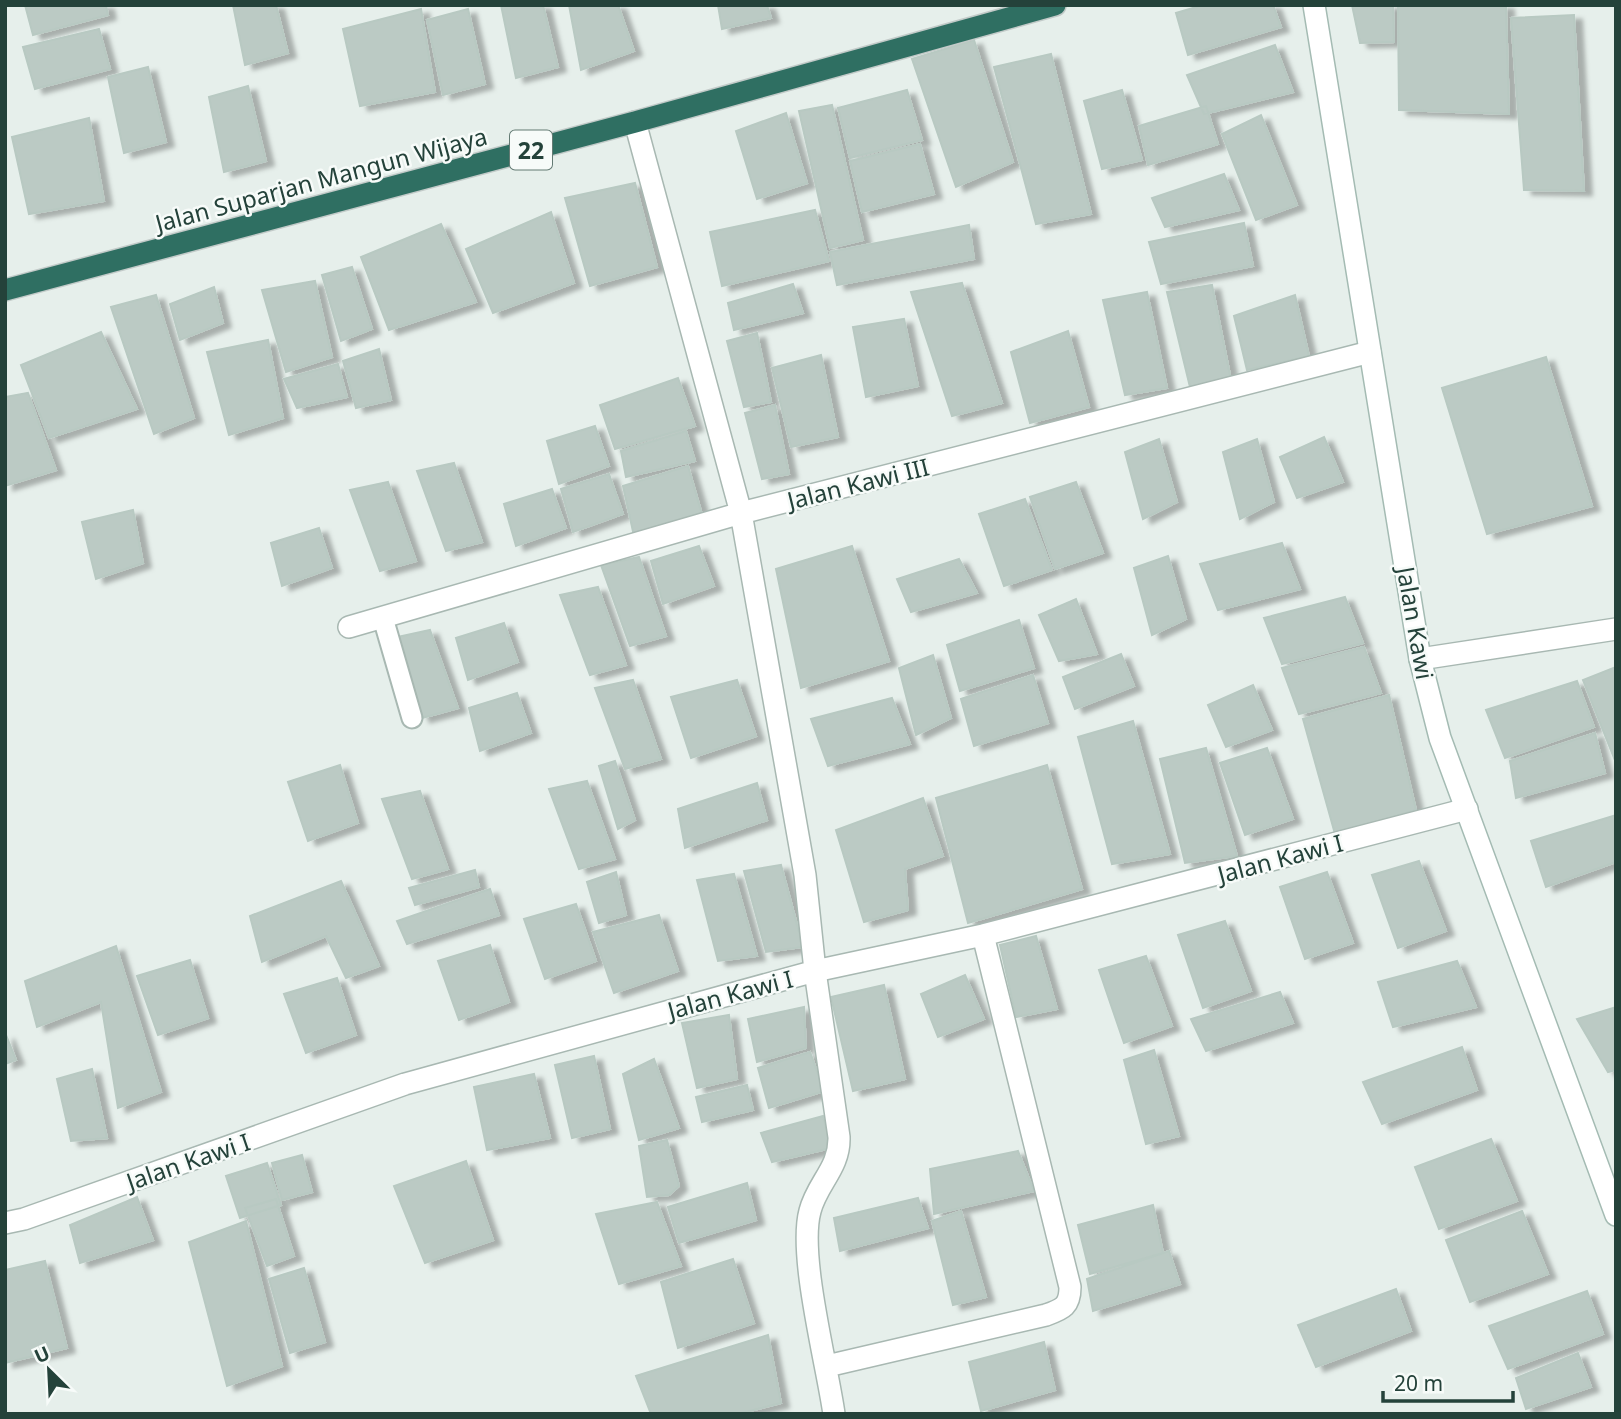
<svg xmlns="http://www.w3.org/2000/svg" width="1621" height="1419" font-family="'Noto Sans',sans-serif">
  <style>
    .building { fill: #bbcac4; stroke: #b8c9c2; stroke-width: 2; filter: url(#shadow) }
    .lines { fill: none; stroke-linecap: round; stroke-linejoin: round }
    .lane-casing { stroke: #a8b8b2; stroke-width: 23 }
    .street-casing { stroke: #a8b8b2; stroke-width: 24 }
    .secondary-casing { stroke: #a4bbb3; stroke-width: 24 }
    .highway-casing { stroke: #c2cac8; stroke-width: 24 }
    .lane { stroke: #fff; stroke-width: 19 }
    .street { stroke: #fff; stroke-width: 21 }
    .secondary { stroke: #fff; stroke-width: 21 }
    .highway { stroke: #2f6f62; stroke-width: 21 }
    .labels { text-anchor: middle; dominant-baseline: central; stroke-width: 5; stroke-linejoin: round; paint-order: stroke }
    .shield { fill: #f7fbf9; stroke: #637a73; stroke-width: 2 }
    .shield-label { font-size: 23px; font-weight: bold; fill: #24423a }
    .street-label { font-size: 24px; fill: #24423a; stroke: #f7fbf9 }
  </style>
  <defs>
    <filter id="shadow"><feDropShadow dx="8" dy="4.5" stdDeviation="2" flood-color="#0004"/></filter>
  </defs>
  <rect width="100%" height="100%" fill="#e6efeb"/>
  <path class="building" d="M25,5H106L108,15L33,35Z
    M233,5H276L288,53L245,65Z
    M501,5H543L558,67L516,78Z
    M569,5H618L634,51L581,70Z
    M718,5H767L771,18L722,29Z
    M1203,5H1273L1281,27L1188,55L1176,13Z
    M1352,5H1393L1394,42L1360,43Z
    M1398,5H1506L1509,114L1399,110Z
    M421,9L435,92L360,106L343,29Z
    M468,9L485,84L443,95L427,20Z
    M1574,15L1584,191L1524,190L1511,18Z
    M99,29L110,69L35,89L23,47Z
    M974,40L1013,162L956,187L912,59Z
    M1275,45L1293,92L1204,114L1187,75Z
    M1051,54L1091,214L1036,224L994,67Z
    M148,67L166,142L124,153L108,77Z
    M248,86L266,161L224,172L209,97Z
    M907,90L922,140L850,158L838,108Z
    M1122,90L1142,160L1102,169L1084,101Z
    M832,105L863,240L830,248L799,111Z
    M1206,106L1218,144L1148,165L1139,126Z
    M786,113L807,183L757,199L736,131Z
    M1261,115L1297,205L1256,220L1222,134Z
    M89,118L104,201L29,214L12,137Z
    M920,144L934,194L862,212L850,161Z
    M1224,174L1239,210L1165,227L1152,198Z
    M635,183L657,267L590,286L565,198Z
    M815,210L829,261L722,286L710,232Z
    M551,212L574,283L493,313L466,249Z
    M1244,223L1253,266L1161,284L1149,242Z
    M441,224L476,302L389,330L361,257Z
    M969,225L974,259L837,285L830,252Z
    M352,267L372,329L341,341L322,275Z
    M315,281L332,357L286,372L262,290Z
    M962,283L1002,403L952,416L911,292Z
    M793,284L803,313L734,330L728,303Z
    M1212,285L1231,380L1190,387L1167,292Z
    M214,287L223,323L180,340L170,304Z
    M1147,292L1167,388L1125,395L1103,300Z
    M156,295L194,418L154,434L111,307Z
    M1295,295L1309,356L1247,370L1234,316Z
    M904,319L918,386L866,397L853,327Z
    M1068,331L1089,407L1030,423L1011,352Z
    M101,332L137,409L49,438L21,365Z
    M757,333L771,402L744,407L727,341Z
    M268,340L283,418L229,435L207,352Z
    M379,349L391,400L356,408L343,361Z
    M821,355L838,437L791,447L772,368Z
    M1546,357L1592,506L1487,534L1442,388Z
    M338,364L347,397L297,408L284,379Z
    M678,378L695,426L615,449L600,405Z
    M28,393L56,470L5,486V397Z
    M775,405L789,474L762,479L745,413Z
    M595,426L609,466L559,484L547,441Z
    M686,431L695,461L626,477L621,451Z
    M1324,437L1343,482L1297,498L1280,457Z
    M1159,439L1177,502L1143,519L1125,452Z
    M1257,439L1274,502L1240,519L1223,452Z
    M454,463L482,542L446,551L417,471Z
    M688,466L703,518L634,536L623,486Z
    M609,474L623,514L573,532L561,489Z
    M388,482L416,561L380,571L350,490Z
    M1076,482L1103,553L1055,569L1030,497Z
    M552,489L566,528L516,546L504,504Z
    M1025,499L1052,570L1004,586L979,514Z
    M133,510L143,563L96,579L82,522Z
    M319,528L332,568L282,586L271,543Z
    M1282,543L1300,589L1218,610L1200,564Z
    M699,546L714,586L663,604L651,561Z
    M852,546L889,661L801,688L776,569Z
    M1168,556L1186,619L1152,635L1134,568Z
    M639,557L666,636L630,646L601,565Z
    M959,559L977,593L911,612L897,579Z
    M598,587L626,665L590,675L560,595Z
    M1345,597L1363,643L1282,664L1264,618Z
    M1076,599L1097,654L1059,661L1039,615Z
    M1019,620L1034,668L960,691L947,645Z
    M504,623L518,662L468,680L456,638Z
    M430,630L458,708L422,718L393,638Z
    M1364,647L1381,693L1299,714L1282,668Z
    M1121,654L1134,686L1075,709L1063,677Z
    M933,655L951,718L916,735L899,668Z
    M1616,667V763L1583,680Z
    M1033,675L1048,723L974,746L961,699Z
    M633,680L661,759L625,769L595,688Z
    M737,680L756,736L691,758L671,697Z
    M1577,681L1594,727L1505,758L1486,710Z
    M1253,685L1272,730L1226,747L1208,705Z
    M517,693L531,733L480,751L469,708Z
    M1389,695L1416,810L1335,834L1303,719Z
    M892,698L910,744L828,766L811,719Z
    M1133,721L1170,854L1112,864L1078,737Z
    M1595,733L1605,773L1516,798L1510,761Z
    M1206,748L1237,856L1185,863L1160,759Z
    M1267,748L1293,819L1245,835L1220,763Z
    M615,761L635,820L618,829L599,766Z
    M340,765L358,823L308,841L288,782Z
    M1047,765L1082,889L968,923L936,798Z
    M587,781L615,859L579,869L549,789Z
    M757,783L767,820L685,848L678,809Z
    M420,791L448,869L412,879L382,799Z
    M923,798L943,856L905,869L908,910L864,922L836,830Z
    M1616,815V862L1546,887L1531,841Z
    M1419,861L1446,931L1398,948L1372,875Z
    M781,865L803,947L766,952L744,871Z
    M475,870L479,887L415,905L409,888Z
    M616,872L626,915L599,923L587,882Z
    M1327,872L1353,943L1305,959L1280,887Z
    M734,874L757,956L718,961L697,880Z
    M341,881L379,966L346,978L326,936L262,962L250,916Z
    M490,889L499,915L407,944L397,921Z
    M576,904L596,961L545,979L524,919Z
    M659,915L678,971L614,993L593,932Z
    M1225,921L1251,991L1203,1008L1178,935Z
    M1036,936L1057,1009L1016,1017L1000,945Z
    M490,945L509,1002L459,1020L438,961Z
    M116,946L161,1092L118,1108L101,1002L37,1027L25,981Z
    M1146,956L1172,1026L1124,1043L1099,970Z
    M190,960L208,1018L158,1035L137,976Z
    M1457,961L1476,1007L1393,1027L1378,982Z
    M965,975L984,1019L938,1037L921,994Z
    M337,978L356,1035L306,1053L284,994Z
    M884,985L905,1079L853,1091L831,997Z
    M1280,992L1293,1023L1206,1051L1191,1019Z
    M804,1007L806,1048L757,1062L748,1019Z
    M1616,1007V1070L1608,1072L1577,1019Z
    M729,1015L737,1079L697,1088L682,1023Z
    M6,1035L16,1060L5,1064V1036Z
    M1462,1047L1477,1090L1382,1124L1363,1082Z
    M1154,1050L1179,1136L1146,1144L1124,1060Z
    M810,1052L824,1091L769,1108L758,1068Z
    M594,1056L610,1129L572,1138L555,1065Z
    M654,1059L679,1128L639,1140L623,1074Z
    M92,1069L107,1138L71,1141L57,1079Z
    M534,1074L550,1138L487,1150L474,1087Z
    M747,1085L753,1110L702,1122L696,1097Z
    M823,1116L831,1148L772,1162L761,1133Z
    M1491,1139L1517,1201L1439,1229L1415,1167Z
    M667,1140L679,1186L669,1195L647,1197L639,1146Z
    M1018,1151L1034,1191L934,1214L930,1169Z
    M302,1155L312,1192L282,1200L272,1163Z
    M466,1161L493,1240L425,1263L394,1186Z
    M267,1163L281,1205L240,1218L226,1176Z
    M747,1183L756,1220L679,1243L668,1207Z
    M137,1197L153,1240L80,1263L70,1225Z
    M918,1198L928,1228L840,1251L834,1218Z
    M276,1199L294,1256L267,1266L245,1208Z
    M657,1202L681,1266L619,1284L596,1214Z
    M1153,1205L1163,1253L1090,1274L1078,1225Z
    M961,1211L986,1297L953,1305L932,1221Z
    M1522,1211L1548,1274L1470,1302L1446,1240Z
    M246,1221L282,1366L227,1386L189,1242Z
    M1169,1251L1180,1284L1093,1311L1087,1279Z
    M733,1259L754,1323L678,1348L661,1282Z
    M45,1261L67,1348L5,1363V1270Z
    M304,1268L325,1342L290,1353L269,1279Z
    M1396,1289L1411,1331L1316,1367L1298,1325Z
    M1587,1291L1603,1334L1508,1369L1489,1326Z
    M768,1335L781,1403L738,1414H651L636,1376Z
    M1044,1342L1055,1390L981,1411L969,1362Z
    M1578,1353L1591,1387L1526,1409L1516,1378Z"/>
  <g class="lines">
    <g class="lane-casing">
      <path id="lane" d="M383,618L412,718"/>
    </g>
    <g class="street-casing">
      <path id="street" d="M635,122L741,513L805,875L815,971L839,1137C840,1168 817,1183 810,1211C798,1255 827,1364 834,1414
        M349,627L741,513L1370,352
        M1420,659L1616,629
        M5,1223L24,1219L405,1084L815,971L983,935L1467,809
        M827,1366L1046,1315C1063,1309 1070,1306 1070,1287L983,935"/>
    </g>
    <g class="secondary-casing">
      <path id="secondary" d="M1314,5L1420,659L1440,738L1616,1215"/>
    </g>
    <g class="highway-casing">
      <path id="highway" d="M5,290L635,122L1055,5"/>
    </g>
    <use href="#lane" class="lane"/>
    <use href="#street" class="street"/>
    <use href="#secondary" class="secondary"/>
    <use href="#highway" class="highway"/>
  </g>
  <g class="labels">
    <rect class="shield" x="510" y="130.5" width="42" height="39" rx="5"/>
    <g class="shield-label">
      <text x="531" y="150">22</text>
    </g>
    <g class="street-label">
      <text transform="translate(321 179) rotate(-15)">Jalan Suparjan Mangun Wijaya</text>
      <text transform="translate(858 483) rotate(-14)">Jalan Kawi III</text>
      <text transform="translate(1416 623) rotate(80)">Jalan Kawi</text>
      <text transform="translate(1280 858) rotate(-15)">Jalan Kawi I</text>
      <text transform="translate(730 994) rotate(-15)">Jalan Kawi I</text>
      <text transform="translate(188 1161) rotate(-19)">Jalan Kawi I</text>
    </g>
  </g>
  <rect width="1621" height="1419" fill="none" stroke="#24423a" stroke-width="14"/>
  <g transform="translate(49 1370) rotate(336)" stroke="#f7fbf9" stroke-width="5" paint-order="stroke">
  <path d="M0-5L12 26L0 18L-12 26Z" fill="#24423a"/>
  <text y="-10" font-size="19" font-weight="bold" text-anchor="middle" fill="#24423a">U</text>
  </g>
  <path d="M1383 1391v10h130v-10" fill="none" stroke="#24423a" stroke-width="3.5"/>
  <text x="1394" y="1391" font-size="21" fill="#24423a" stroke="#f7fbf9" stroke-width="5" paint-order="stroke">20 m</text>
</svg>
